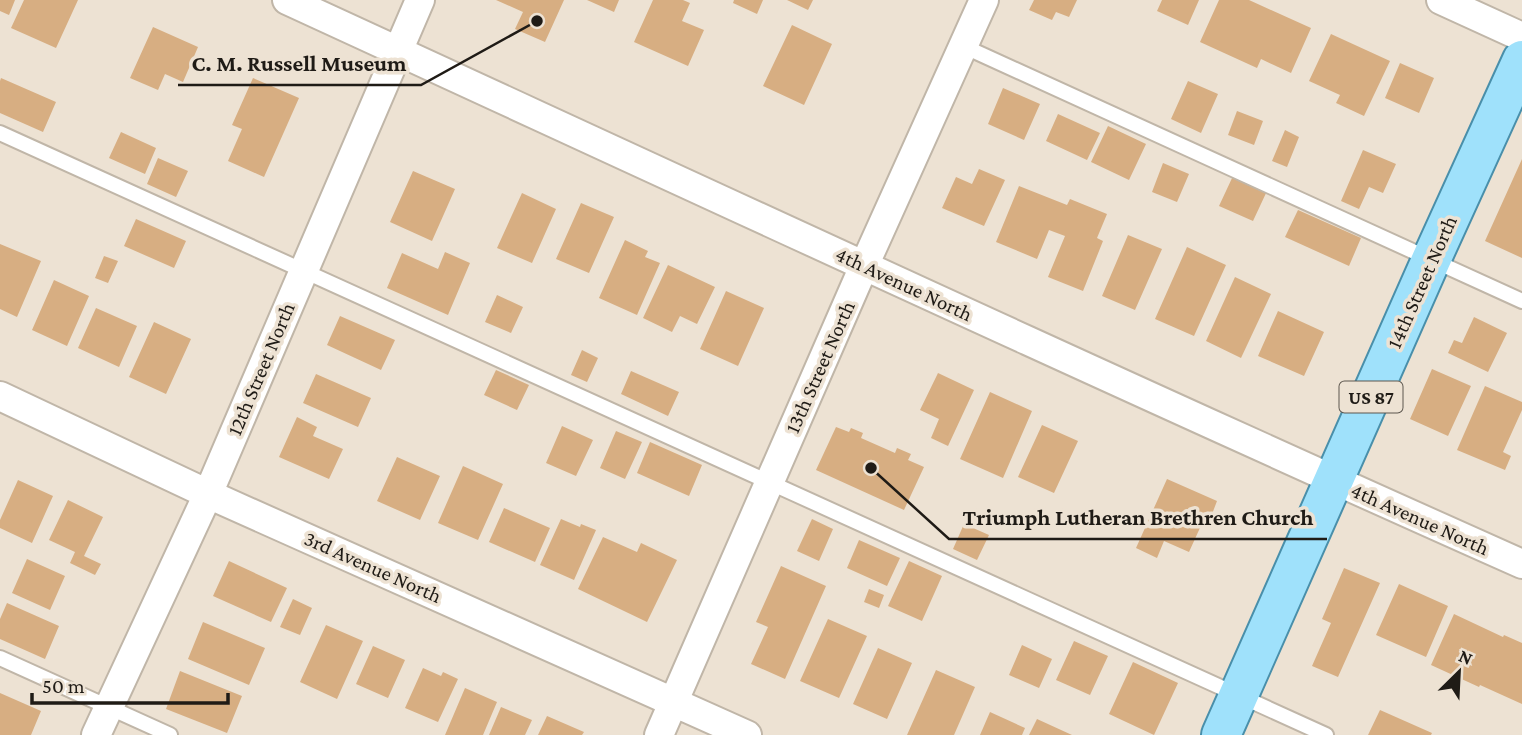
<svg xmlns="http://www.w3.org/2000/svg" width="1522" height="735" font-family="'Crimson Pro',serif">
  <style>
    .building { fill: #d7ae82 }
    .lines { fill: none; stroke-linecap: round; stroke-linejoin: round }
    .service-casing { stroke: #c0b6a8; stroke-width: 18 }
    .minor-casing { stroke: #c0b6a8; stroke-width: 32 }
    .primary-casing { stroke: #498faa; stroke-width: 42 }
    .service { stroke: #fff; stroke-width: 14 }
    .minor { stroke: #fff; stroke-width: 28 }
    .primary { stroke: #9fe1fb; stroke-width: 38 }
    .labels { text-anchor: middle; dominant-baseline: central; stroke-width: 7; stroke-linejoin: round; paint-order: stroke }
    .shield { fill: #ede2d3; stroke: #5d574f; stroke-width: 2 }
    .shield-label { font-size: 19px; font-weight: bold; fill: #1f1b16 }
    .street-label { font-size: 21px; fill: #1f1b16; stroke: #ede2d3 }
    .leader { fill: none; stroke: #1f1b16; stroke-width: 2.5 }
    .callout-dot { fill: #1f1b16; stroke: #ede2d3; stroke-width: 2.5 }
    .callout-label { font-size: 23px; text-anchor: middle; font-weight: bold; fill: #1f1b16; stroke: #ede2d3; stroke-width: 7; stroke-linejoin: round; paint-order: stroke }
  </style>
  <rect width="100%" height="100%" fill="#ede2d3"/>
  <path class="building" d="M0,0H15L9,15L0,11Z
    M24,0H78L56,48L11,28Z
    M496,0H564L545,42L515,29L523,12Z
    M587,0H619L614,12Z
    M653,0H683L690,3L682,21L704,30L688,66L634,42Z
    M734,0H763L757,14L733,3Z
    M787,0H813L808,10Z
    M1034,0H1077L1069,17L1056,12L1052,20L1029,10Z
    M1162,0H1199L1188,25L1157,11Z
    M1219,0H1249L1311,28L1291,73L1261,59L1257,68L1200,42Z
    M792,25L832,44L804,105L763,86Z
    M153,27L198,47L183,82L165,74L158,90L130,78Z
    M1331,34L1390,61L1364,116L1336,103L1340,95L1309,81Z
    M1400,63L1434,78L1419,113L1385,98Z
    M1,78L56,102L43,132L0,113V81Z
    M253,78L299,98L264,177L228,161L242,129L232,125Z
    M1188,81L1218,94L1201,133L1171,119Z
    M1003,88L1040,104L1024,140L988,124Z
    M1237,111L1263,121L1254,145L1228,135Z
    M1058,114L1100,133L1087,160L1046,141Z
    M1108,126L1146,144L1129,180L1091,162Z
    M1285,130L1299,137L1287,167L1272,161Z
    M121,132L156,148L145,174L109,158Z
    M1363,150L1396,164L1383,193L1369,187L1359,209L1341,201Z
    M158,158L188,171L176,197L147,184Z
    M1522,159V258L1485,241Z
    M1163,163L1189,174L1177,202L1152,192Z
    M979,169L1005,180L984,226L942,208L956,177L972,184Z
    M413,171L455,189L432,241L390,222Z
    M1233,176L1267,191L1253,221L1219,206Z
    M1019,186L1067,205L1070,199L1107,214L1097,238L1103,241L1083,291L1048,277L1065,236L1049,230L1037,259L996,242Z
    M522,193L556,209L532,263L497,248Z
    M581,203L614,217L589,273L556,259Z
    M1298,210L1361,238L1349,266L1285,237Z
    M136,219L186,241L174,268L124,246Z
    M1128,235L1162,249L1135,310L1102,296Z
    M625,240L648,251L645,257L660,263L637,315L599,298Z
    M0,244L41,261L17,317L0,309Z
    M1187,247L1226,265L1194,336L1155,319Z
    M445,252L470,263L448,315L387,288L402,253L438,269Z
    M104,256L118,261L108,283L95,278Z
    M668,265L715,287L697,324L680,316L672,332L643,318Z
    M1235,277L1271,294L1241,358L1206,341Z
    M54,280L89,296L67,346L32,330Z
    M726,291L764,308L738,366L700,349Z
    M497,295L523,307L511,333L485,322Z
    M96,308L137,326L119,367L78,348Z
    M1278,311L1324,332L1304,376L1258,356Z
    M340,316L395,340L381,370L327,345Z
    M1474,317L1507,333L1488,372L1448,353L1454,340L1462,343Z
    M154,322L191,339L166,394L129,377Z
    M582,350L598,358L587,382L571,375Z
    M1432,369L1471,386L1448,436L1410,419Z
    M496,370L529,385L517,410L484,395Z
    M631,371L679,392L668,416L621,394Z
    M938,373L974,390L948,446L931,438L939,419L920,410Z
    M316,374L371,398L358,427L303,403Z
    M1485,386L1522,402V410L1503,452L1511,456L1505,470L1457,450Z
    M990,392L1032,411L1003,478L960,459Z
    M297,417L317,427L313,436L343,449L329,479L279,457Z
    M1042,425L1078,441L1054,493L1018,477Z
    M562,426L593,440L576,476L546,463Z
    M836,427L849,432L851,428L863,433L861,438L895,453L897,448L911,454L908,460L924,467L904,510L816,470Z
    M616,431L642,442L625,479L600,468Z
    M650,442L702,465L689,496L637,473Z
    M397,457L440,476L420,520L377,501Z
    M463,466L503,484L478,540L438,523Z
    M1167,479L1217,501L1209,522L1204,519L1189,552L1164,541L1157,558L1136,548Z
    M18,480L53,496L32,543L0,528V520Z
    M68,500L103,517L84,556L101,564L95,575L70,563L75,552L49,540Z
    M504,508L550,528L535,562L489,542Z
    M561,519L580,527L581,524L596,530L574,580L540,565Z
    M812,519L833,529L819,561L797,551Z
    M964,524L989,535L977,560L953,549Z
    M603,537L637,552L641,543L677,560L647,622L578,589Z
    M859,540L900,558L887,586L847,568Z
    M27,559L65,576L50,610L12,593Z
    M229,561L287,588L271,622L213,596Z
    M909,561L942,576L922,621L888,606Z
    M781,566L826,586L785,679L751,664L768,627L756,622Z
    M1344,568L1380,583L1338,677L1312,666L1331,623L1322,619Z
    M1399,584L1448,606L1426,657L1376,635Z
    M869,589L884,595L879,608L864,602Z
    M293,599L312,608L300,635L280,627Z
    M7,603L59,626L45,659L0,639V619Z
    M1454,614L1503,637L1504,635L1522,643V704L1480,685L1479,687L1431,665Z
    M828,619L867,636L839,698L800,681Z
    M203,622L265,648L249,685L188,659Z
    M326,625L363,641L337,699L300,682Z
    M1074,641L1108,656L1090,695L1056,680Z
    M1022,645L1052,659L1039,688L1009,675Z
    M373,646L405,660L388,698L356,684Z
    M878,648L912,663L887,719L853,704Z
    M1133,662L1178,683L1154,735L1109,714Z
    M423,668L441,676L443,672L458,679L438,722L405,708Z
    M936,670L975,687L954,735H907Z
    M180,671L242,696L227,733L166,709Z
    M465,688L497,702L483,735H445Z
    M0,693L41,711L31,735H0Z
    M501,707L532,720L525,735H489Z
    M1380,710L1432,733L1431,735H1368Z
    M990,712L1025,728L1022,735H980Z
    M547,716L584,732L582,735H538Z
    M1037,719L1072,735H1029Z"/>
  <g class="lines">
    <g class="service-casing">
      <path id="service" d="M963,46L1522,301
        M0,133L1326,735
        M0,658L170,735"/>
    </g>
    <g class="minor-casing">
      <path id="minor" d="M287,0C698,189 1109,380 1522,564
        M1441,0L1522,37
        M0,396L208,494L747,735
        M96,735L208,494L420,0
        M659,735L864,266L984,0"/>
    </g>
    <g class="primary-casing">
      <path id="primary" d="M1221,735L1431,260L1522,60"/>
    </g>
    <use href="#service" class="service"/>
    <use href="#minor" class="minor"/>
    <use href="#primary" class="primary"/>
  </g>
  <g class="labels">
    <rect class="shield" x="1339.5" y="381.5" width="63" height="31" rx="5"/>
    <g class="shield-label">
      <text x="1371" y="397">US 87</text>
    </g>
    <g class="street-label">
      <text transform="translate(1422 282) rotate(-66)">14th Street North</text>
      <text transform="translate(904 284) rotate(25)">4th Avenue North</text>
      <text transform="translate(820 367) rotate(-66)">13th Street North</text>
      <text transform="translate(261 369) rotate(-67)">12th Street North</text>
      <text transform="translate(1420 519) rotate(24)">4th Avenue North</text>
      <text transform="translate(373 567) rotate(24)">3rd Avenue North</text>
    </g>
  </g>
  <path class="leader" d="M537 21L421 85H178M871 468L949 539H1327"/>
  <g class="callout-dot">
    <circle cx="537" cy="21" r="7"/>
    <circle cx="871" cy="468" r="7"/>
  </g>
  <g class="callout-label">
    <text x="299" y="71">C. M. Russell Museum</text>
    <text x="1138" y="525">Triumph Lutheran Brethren Church</text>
  </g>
  <g transform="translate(1459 672) rotate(24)" stroke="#ede2d3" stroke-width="5" paint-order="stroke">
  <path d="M0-5L12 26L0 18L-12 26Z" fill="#1f1b16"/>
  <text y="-10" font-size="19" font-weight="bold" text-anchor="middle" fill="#1f1b16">N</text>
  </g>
  <path d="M32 693v10h196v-10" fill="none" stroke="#1f1b16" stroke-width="3.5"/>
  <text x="42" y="693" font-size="21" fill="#1f1b16" stroke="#ede2d3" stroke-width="5" paint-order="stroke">50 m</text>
</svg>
